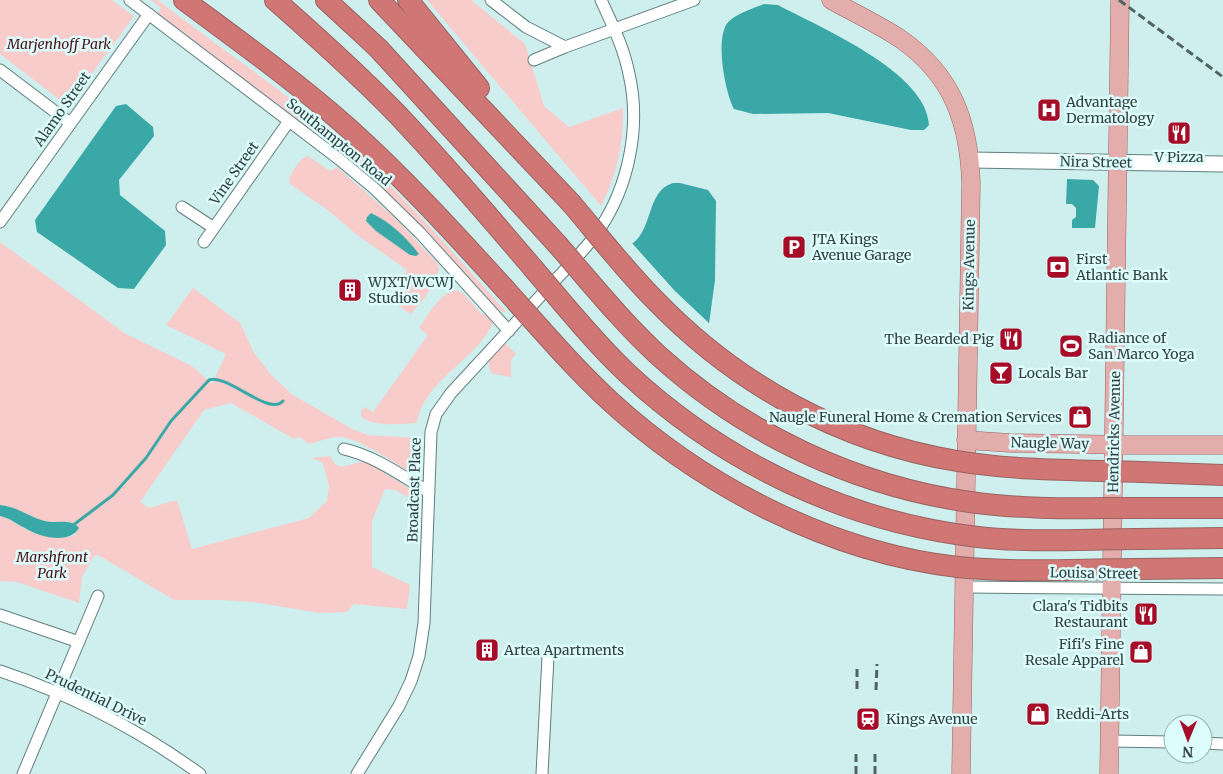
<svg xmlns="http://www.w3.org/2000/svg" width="1223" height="774" font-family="Merriweather,serif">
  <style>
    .green { fill: #f8ccca }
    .water { fill: #3aa8a7 }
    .pier { fill: #cfefee }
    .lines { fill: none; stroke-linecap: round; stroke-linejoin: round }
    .stream { stroke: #3aa8a7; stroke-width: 3 }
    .street-casing { stroke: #607e7d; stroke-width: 13 }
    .secondary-casing { stroke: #607e7d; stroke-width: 17 }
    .primary-casing { stroke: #996462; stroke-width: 19 }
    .highway-casing { stroke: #996462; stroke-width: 22 }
    .street { stroke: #fff; stroke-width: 11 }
    .secondary { stroke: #fff; stroke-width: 15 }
    .primary { stroke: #e3adac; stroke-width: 18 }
    .highway { stroke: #d07775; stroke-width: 20 }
    .rail { stroke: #526363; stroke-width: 3; stroke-dasharray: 8 4; stroke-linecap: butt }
    .highway-bridge-casing { stroke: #996462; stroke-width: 22; stroke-linecap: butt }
    .highway-bridge { stroke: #d07775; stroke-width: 20 }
    .labels { text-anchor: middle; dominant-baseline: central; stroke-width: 5; stroke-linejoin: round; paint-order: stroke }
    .park-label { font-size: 14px; font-style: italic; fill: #4d1014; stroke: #dcfdfc }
    .poi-label { font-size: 14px; fill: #334040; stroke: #dcfdfc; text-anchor: start }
    .street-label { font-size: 14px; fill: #334040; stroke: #dcfdfc }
  </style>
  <rect width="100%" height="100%" fill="#cfefee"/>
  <path class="green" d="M0,0H112L134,16L68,106L0,54Z
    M151,0H158C213,43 271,82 324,126C392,181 449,248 507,313L498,310L413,217L366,174L158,13L161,8Z
    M427,0H471L525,44L544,106L569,127L623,108C624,142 617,175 601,206Z
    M308,156L330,171L337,167L395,218L438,264C442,281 421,301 411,314L387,299L407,270L357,235L329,211L290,184L289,178C294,170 298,159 308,156Z
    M0,242L126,334L192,366L212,384L226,354L166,325L193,288L240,323L254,353L272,376L293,395L352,429L368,435L417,438V467L410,472C394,463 356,436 339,437C329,437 318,442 309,444L299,437L294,439L231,403L204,410L140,502L149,508L177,500L192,549L309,518L327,501L329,486L323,463L312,458L330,456L335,464L340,467L361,462L368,463L418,494V503L395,490L385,489L372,521V567L410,585L407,609L354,604L347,612L320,613L254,602L223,600H174L98,555L94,556L82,577L79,603L17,582L0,581V516C10,518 16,524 25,529C39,536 61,542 76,534L71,522C58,523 46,522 34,518C20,512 17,507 0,505Z
    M456,290C467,293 471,304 480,312C484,316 489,315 495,318C480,360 425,377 417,423C402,424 374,427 361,417V411L365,407L373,412L428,335L419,328C428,316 439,293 456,290Z
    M504,342L516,354L511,360V377L493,374C481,363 497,351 504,342Z"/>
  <path class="water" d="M764,4L778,5C819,27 927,72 929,125L924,130H911L828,113L753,114L734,109C725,92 716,43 726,25C732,15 754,8 764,4Z
    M126,104L153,127L154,136L119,180L120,195L165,231L166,245L134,289L118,288L37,232L35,220L116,106Z
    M1067,179L1093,180L1099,186L1095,228H1072V220L1076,217V208L1072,204H1066Z
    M673,183H680L708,190L716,201L715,280L708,331L628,246C654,234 645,191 673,183Z
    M371,213C389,221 407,238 419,254L416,256L410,255L376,231L366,221L367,217Z
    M0,505C19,507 28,517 45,521C57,524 71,518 79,528C69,545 39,537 25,528C16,524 10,518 0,516Z"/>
  <path class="pier" d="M631,242L674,290L712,326L710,333L706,336L697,337L622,250L626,244Z"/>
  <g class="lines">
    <path class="stream" d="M72,526L113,495L146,458L171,421L209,380C227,373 269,417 283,401"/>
    <g class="street-casing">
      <path id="street" d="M130,0L339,159L375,189L420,233L509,331
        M491,0L526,27L565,47
        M534,60L565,47L694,0
        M0,70L70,123
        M182,207L214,228
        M0,222L149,14
        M204,242L289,121
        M344,449C375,456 402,476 429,492
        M964,587L1223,589
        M0,615L79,642
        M0,671C72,695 139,730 200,774
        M1110,741L1173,742
        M1203,743L1223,744
        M23,774L98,596
        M357,774L399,706L411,681L419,656L424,623L431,432L436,414L451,393C483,358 515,324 546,290C564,270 584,252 599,230C629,186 641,126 629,74C624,48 612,24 601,0
        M542,774L548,657"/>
    </g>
    <g class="secondary-casing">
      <path id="secondary" d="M970,160L1223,164"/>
    </g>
    <g class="primary-casing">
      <path id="primary" d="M831,0C854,13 880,25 902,40C953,76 969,123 971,183L961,774
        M966,440L1010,443L1136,445H1223
        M1109,774L1120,0"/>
    </g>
    <g class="highway-casing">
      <path id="highway" d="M184,0C239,41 295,81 346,126C403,177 454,233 505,289
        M275,0C317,37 359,75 398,115C444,164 488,215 532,267
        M326,0L378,48L557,244
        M379,0L571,203
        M408,0L479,88
        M1142,472L1223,475
        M1137,508H1223
        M1137,539L1223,538
        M1136,569L1223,568"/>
    </g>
    <use href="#street" class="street"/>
    <use href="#secondary" class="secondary"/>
    <use href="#primary" class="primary"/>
    <use href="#highway" class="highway"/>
    <path class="rail" d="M1119,0L1223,77
      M857,689V665
      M876,690L877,664
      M856,774V753
      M875,774V753"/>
    <g class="highway-bridge-casing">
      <path id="highway-bridge" d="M571,203C599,236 625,270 655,300C737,385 841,442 957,461C1018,471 1080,470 1142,472
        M557,244C590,282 622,322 659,356C745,434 856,486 970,502C1026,510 1081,508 1137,508
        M532,267C563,303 593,341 628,374C724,463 847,522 978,537C1030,543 1084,539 1137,539
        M505,289C540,328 573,367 611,402C704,487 832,553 958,567C1017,573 1077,569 1136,569"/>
    </g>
    <use href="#highway-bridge" class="highway-bridge"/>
  </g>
  <defs>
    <g id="hospital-square" transform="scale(1.25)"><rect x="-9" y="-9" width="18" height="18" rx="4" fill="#a60c27" stroke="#dcfdfc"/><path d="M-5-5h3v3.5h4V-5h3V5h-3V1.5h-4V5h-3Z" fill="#fff"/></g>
    <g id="restaurant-square" transform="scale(1.25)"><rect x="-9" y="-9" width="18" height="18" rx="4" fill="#a60c27" stroke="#dcfdfc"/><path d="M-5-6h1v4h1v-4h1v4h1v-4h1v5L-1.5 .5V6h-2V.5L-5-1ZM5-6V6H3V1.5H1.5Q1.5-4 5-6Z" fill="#fff"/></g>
    <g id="parking-square" transform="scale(1.25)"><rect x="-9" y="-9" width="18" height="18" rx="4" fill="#a60c27" stroke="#dcfdfc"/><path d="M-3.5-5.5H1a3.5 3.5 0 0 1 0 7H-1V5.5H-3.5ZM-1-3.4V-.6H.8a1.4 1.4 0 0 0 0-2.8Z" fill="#fff"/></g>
    <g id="bank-square" transform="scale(1.25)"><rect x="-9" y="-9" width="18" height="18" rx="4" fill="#a60c27" stroke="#dcfdfc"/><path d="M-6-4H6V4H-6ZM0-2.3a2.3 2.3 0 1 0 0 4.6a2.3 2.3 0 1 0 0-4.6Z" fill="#fff"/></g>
    <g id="building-square" transform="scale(1.25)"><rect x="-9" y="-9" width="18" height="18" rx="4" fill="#a60c27" stroke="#dcfdfc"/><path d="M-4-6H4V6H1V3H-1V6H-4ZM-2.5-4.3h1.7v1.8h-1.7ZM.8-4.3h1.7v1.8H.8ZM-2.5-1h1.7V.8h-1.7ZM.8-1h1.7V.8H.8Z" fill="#fff"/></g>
    <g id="stadium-square" transform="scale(1.25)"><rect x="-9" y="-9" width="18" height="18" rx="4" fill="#a60c27" stroke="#dcfdfc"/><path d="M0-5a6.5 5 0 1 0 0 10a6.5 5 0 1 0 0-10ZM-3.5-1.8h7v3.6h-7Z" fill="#fff"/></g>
    <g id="bar-square" transform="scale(1.25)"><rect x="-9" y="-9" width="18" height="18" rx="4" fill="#a60c27" stroke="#dcfdfc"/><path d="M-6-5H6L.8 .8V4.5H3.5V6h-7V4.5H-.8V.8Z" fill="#fff"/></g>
    <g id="shop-square" transform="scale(1.25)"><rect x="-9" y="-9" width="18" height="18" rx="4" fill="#a60c27" stroke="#dcfdfc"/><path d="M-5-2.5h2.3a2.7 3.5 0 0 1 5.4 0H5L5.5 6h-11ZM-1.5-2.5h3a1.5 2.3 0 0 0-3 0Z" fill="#fff"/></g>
    <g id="station-square" transform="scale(1.25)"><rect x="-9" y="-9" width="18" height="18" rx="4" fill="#a60c27" stroke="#dcfdfc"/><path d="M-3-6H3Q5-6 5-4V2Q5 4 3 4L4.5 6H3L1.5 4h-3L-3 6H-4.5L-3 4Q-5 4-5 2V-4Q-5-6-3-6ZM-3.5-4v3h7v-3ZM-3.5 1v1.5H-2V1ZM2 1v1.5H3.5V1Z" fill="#fff"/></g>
  </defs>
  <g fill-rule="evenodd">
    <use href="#hospital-square" x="1049" y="110"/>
    <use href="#restaurant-square" x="1179" y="133"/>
    <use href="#parking-square" x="794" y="247"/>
    <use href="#bank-square" x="1058" y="267"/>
    <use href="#building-square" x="350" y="290"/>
    <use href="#restaurant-square" x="1011" y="339"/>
    <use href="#stadium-square" x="1071" y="346"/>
    <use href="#bar-square" x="1001" y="373"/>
    <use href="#shop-square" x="1080" y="417"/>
    <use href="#restaurant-square" x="1146" y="614"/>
    <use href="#building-square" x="487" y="650"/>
    <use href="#shop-square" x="1141" y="652"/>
    <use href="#shop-square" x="1038" y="714"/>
    <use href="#station-square" x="868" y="719"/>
  </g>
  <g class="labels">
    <g class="park-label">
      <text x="59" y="44">Marjenhoff Park</text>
      <text x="52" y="557">Marshfront<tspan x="52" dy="16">Park</tspan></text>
    </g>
    <g class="poi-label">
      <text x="1066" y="102">Advantage<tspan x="1066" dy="16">Dermatology</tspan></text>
      <text x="1179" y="157" text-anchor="middle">V Pizza</text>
      <text x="812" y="239">JTA Kings<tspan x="812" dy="16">Avenue Garage</tspan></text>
      <text x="1076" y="259">First<tspan x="1076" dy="16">Atlantic Bank</tspan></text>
      <text x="368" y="282">WJXT/WCWJ<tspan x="368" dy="16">Studios</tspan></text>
      <text x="1088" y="338">Radiance of<tspan x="1088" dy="16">San Marco Yoga</tspan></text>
      <text x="994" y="339" text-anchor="end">The Bearded Pig</text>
      <text x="1018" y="373">Locals Bar</text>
      <text x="1062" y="417" text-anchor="end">Naugle Funeral Home &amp; Cremation Services</text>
      <text x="1128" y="606" text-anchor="end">Clara's Tidbits<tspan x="1128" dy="16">Restaurant</tspan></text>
      <text x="1124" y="644" text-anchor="end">Fifi's Fine<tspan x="1124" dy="16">Resale Apparel</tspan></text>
      <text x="504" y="650">Artea Apartments</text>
      <text x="1056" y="714">Reddi-Arts</text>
      <text x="886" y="719">Kings Avenue</text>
    </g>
    <g class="street-label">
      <text transform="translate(62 109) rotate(-55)">Alamo Street</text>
      <text transform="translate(339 142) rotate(39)">Southampton Road</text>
      <text transform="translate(1096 162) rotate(1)">Nira Street</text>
      <text transform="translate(234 173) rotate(-55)">Vine Street</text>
      <text transform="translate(969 265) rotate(-89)">Kings Avenue</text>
      <text transform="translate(1114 432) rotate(-89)">Hendricks Avenue</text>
      <text transform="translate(1050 443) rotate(1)">Naugle Way</text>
      <text transform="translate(414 490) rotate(-88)">Broadcast Place</text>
      <text transform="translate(1094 573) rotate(1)">Louisa Street</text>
      <text transform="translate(96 697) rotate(26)">Prudential Drive</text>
    </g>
  </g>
  <g transform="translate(1188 739) rotate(181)"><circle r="24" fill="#dcfdfc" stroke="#98b1b1"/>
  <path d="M0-4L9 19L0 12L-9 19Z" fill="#a60c27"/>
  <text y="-8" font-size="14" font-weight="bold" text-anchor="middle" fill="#334040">N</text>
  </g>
</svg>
